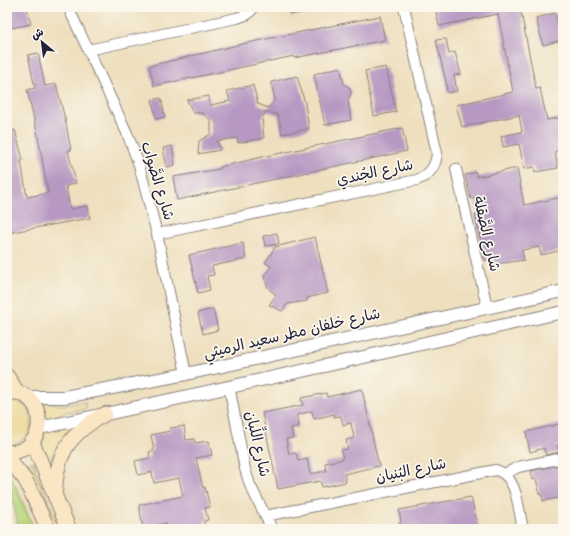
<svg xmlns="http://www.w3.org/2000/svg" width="570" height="536" font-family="Mynerve,'Playpen Sans Arabic',sans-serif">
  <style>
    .green { fill: #bad57b; stroke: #6e7c5b }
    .sand { fill: #eeda9e; stroke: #887e6c }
    .building { fill: #b698c2; fill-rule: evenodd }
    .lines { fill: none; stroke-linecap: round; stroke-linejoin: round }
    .minor-casing { stroke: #88807c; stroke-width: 12 }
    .tertiary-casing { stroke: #88807c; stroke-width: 14 }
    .secondary-casing { stroke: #88807c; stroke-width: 16 }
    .minor { stroke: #fff; stroke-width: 10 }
    .tertiary { stroke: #fff; stroke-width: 12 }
    .secondary { stroke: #fbe6c4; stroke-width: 14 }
    .labels { text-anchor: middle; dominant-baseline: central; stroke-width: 3.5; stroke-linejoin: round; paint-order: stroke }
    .street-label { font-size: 15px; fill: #22223b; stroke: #fbf7ec }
  </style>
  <rect width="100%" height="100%" fill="#fbf7ec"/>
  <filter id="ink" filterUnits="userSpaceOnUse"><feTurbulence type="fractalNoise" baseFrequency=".025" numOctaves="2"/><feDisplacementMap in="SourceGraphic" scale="8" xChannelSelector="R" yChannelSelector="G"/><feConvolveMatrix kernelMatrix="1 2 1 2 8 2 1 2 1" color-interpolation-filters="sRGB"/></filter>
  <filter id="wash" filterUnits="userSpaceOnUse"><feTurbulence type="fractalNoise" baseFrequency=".012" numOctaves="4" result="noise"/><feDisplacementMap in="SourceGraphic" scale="16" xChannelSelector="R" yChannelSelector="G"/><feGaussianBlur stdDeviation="0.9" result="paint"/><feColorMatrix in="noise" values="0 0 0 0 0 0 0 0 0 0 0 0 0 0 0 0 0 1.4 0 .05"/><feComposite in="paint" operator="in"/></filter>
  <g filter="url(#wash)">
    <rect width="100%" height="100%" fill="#eedfbe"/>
    <path class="green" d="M7,472L16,487L34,529H19L18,526L11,489L7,482Z"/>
    <path class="sand" d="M7,398C40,403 40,441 7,446Z
      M44,402L64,405L85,402L86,409L65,412L47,420Z
      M79,422C59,438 55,447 47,471C41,456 39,445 46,430Z
      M34,461L35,471L60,529H51L22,466Z"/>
    <g id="blocks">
      <path class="building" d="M19,7H27L31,24L7,29V10Z
        M289,7H312L313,11L290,15Z
        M435,7H520L536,89L540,88L547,120L563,117V149L555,151L558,168L535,172L534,167L524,169L519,144L503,147L501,136L522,132L519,115L462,127L456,105L513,92L498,14L439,26Z
        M555,13L562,40L543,45L536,18Z
        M380,16L385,40L294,58V56L154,86L149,66L242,44Z
        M446,39L449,54L455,52L461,74L454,75L457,91L447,93L446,82L436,40Z
        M38,53L45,86L56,84L65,119L71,150L68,151L76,183L66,186L70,209L88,206L90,218L7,233V131L15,130L23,160L21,161L27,197L48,193L38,136L27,90L35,88L28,55Z
        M340,67L344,84L350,88L351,94L348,100L351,120L325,125L314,74Z
        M386,67L396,112L374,116L365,71Z
        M297,76L305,103L309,129L282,134L278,115L266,111L262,119L264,138L238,143L237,138L217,141L220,150L198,154L199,141L211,134V120L202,113H193L187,100L209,96L210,105L230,101L227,91L253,85L258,104L268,108L275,100L271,82Z
        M161,98L165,117L156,119L152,100Z
        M402,128L407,151L177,200L173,177L220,169V167L262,157Z
        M172,146L175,165L167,167L163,148Z
        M517,168L524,205L563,197V250L541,255L539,247L522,250L524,260L496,264L495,258L485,261L475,215H478L475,198L471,199L465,175L476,172L477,177Z
        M277,233L279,244L265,246L263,236Z
        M315,237L328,293L307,298V301L287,304L282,311L269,305L276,295L268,288L264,276L271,266L265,263L275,247Z
        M243,243L246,259L212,266L214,275L207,276L210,290L198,293L189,255Z
        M213,309L218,330L203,334L198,313Z
        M362,389L379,466L344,474L346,482L322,487L320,481L278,489L262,413L303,405L301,398L326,393L327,397ZM312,411L314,419L334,414V417L341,416L343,425L351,423L354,438L346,440L348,449L341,450L343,459L325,463L326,471L310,474L307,459L298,461L296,453L289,454L286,439L293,438L291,428L299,427L297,415Z
        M563,423V444L557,445L559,452L546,455L544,448L530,452L526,432Z
        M184,426L186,440L194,439L195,443L209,441L212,455L196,458L203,488L205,487L210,507L205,508L208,520L204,521L205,529H167L166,523L143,528L139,505L183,496L179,478L154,483L152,472L138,475L135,461L150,458L149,452L154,450L151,435L170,431V428Z
        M559,465L563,483V497L543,501L542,494L540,495L536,479L533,480L531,471Z
        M471,497L478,527L470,529H395L401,522L399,510Z"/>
    </g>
  </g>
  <g filter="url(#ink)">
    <use href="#blocks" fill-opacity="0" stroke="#88807c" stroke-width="1"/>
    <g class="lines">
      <g class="minor-casing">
        <path id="minor" d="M68,7L127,133L139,165L157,234L186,374
          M88,50L237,18L248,14L254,7
          M456,169L487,307
          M157,234L417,180C430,175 436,166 437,153L404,7
          M229,386L245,469L250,485L272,529
          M505,474L518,467L563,458
          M265,516L496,470C518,476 518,509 523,529"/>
      </g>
      <g class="tertiary-casing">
        <path id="tertiary" d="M27,397H64L186,374L563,291
          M39,428C214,392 388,351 563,312"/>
      </g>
      <g class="secondary-casing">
        <path id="secondary" d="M7,376L18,393
          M7,392C50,389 49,455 7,452
          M32,441L69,529
          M7,457L26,481L48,529
          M55,497C55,456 68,434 105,414"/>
      </g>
      <use href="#minor" class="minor"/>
      <use href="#tertiary" class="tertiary"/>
      <use href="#secondary" class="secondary"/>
    </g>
  </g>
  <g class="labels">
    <g class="street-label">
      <text transform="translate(375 173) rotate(-12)">شارع الجُندي</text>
      <text transform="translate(157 181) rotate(73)">شارع الصَّواب</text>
      <text transform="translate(486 234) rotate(77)">شارع الصَّقلة</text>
      <text transform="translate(292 334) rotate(-13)">شارع خلفان مطر سعيد الرميثي</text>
      <text transform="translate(257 444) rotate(77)">شارع اللِّبان</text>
      <text transform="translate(411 471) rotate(-12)">شارع البُنيان</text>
    </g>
  </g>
  <rect width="570" height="536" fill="none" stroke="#fbf7ec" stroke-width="24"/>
  <g transform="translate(42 42) rotate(331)" stroke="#fbf7ec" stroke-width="3" paint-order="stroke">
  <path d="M0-3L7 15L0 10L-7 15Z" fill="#22223b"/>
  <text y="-6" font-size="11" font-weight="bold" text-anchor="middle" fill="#22223b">ش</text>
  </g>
</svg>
